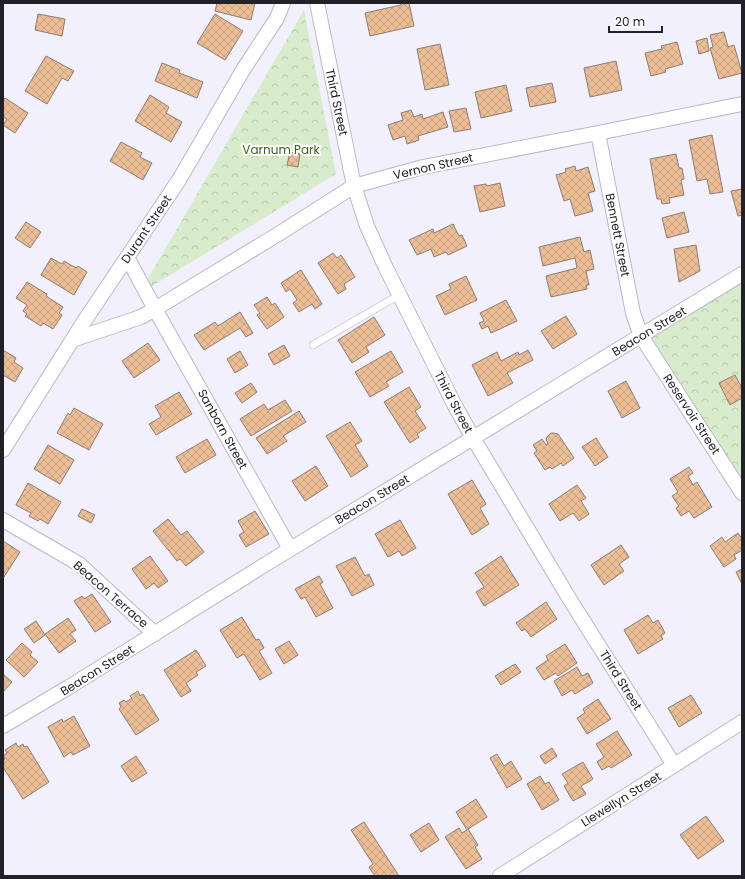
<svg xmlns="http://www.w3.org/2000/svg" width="745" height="879" font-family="Poppins,sans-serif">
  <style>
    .forest { fill: url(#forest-crowns) }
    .building { fill: url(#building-cross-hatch); stroke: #8c7d71 }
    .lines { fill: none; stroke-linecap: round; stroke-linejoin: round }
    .lane-casing { stroke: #b9b7c9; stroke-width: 8 }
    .street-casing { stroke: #b9b7c9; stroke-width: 16 }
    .lane { stroke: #fff; stroke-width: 7 }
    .street { stroke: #fff; stroke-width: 14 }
    .labels { text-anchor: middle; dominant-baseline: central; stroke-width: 4; stroke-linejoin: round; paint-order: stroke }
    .street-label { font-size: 12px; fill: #222127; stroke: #fff }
    .park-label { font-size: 12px; fill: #3c5f1b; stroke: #fff }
  </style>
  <defs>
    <pattern id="forest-crowns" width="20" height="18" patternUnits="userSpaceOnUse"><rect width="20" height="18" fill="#d8ebcb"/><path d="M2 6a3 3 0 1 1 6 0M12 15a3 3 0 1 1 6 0" fill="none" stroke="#b9c9ae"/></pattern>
    <pattern id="building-cross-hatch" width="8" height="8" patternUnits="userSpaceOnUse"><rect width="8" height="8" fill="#ebbe96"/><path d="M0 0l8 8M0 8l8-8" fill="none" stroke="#c9a381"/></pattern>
  </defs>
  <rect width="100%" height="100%" fill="#f2f0fc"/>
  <path class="forest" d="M304,10L336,174L139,294Z
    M742,274V493L641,336Z"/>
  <path class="building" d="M217,3H255L251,20L215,11Z
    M401,3H409L414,26L370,36L365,13L401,5Z
    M38,14L65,19L62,36L35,30Z
    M215,14L243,31L225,60L197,43Z
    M724,32L728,47L734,45L742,73L719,79L710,48L713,47L710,35Z
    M707,38L709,51L699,54L696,41Z
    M677,42L683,64L665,69L666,72L651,76L645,53L662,49L661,46Z
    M440,44L449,85L425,90L417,49Z
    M46,56L74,71L68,81L62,78L47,104L25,91Z
    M616,61L622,90L590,97L584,68Z
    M162,63L180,70L179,73L203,82L197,98L155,81Z
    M552,83L556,102L530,107L526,88Z
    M506,85L512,111L481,118L475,92Z
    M150,95L169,107L166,113L182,122L171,142L135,121Z
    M5,98L28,113L15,133L3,125L7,119L3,117V100Z
    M466,108L471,129L454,132L449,111Z
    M411,110L414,117L422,114L423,119L443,112L448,127L418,136L419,140L407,144L405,136L393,140L388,125L403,120L401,113Z
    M712,135L723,192L710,194L707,179L697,181L689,140Z
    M121,142L142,153L140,157L152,163L143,180L110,161Z
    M290,152L300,154L298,167L287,165Z
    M676,154L679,168H682L684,179L681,180L684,195L669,198L670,203L662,204L661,199H657L650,159Z
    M575,166L576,171L588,167L595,191L588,193L593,211L575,216L570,199L564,201L556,175L566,172L565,169Z
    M500,183L505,206L480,212L474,186L486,184L487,186Z
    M742,189V215L738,216L731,191Z
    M684,212L689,232L667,238L662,218Z
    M26,222L41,232L30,248L15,238Z
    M453,224L459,236L462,235L467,246L448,255L446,252L434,257L431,249L417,255L409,240L433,229L434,233Z
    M580,237L584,252L590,250L594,269L586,271L589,285H586L587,289L551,297L546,276L577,268L575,258L543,266L539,247Z
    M696,245L700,271L679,282L674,249Z
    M333,253L337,258L341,255L355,277L344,284L346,289L338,294L318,263Z
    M51,258L62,264L64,261L76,268L78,266L87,272L74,295L41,275Z
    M301,270L322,304L315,309L312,304L299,312L293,303L297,300L290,289L286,292L281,283Z
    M466,276L477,300L445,315L436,296L451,289L449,284Z
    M27,282L47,294L46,296L63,307L59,313L62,315L53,329L43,323L41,326L25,316L27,314L23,311L27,305L16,298Z
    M267,297L272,305L275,303L284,317L267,329L257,315L260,313L254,305Z
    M506,300L517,321L491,333L488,326L482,329L479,323L484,321L480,313Z
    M240,312L253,333L246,337L240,328L204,350L194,335L215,322L218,326Z
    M566,316L577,334L553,349L541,331Z
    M374,317L385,335L366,347L369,352L352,363L338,340Z
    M148,343L160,360L134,378L122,361Z
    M284,345L290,356L274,365L268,354Z
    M3,350L16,358L14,362L23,368L15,382L3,375Z
    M528,350L533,360L507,373L513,383L488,396L472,365L497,352L501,361L518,352L519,355Z
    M240,351L248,365L235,373L227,359Z
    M391,351L403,372L386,382L389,386L370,397L355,372Z
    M735,375L742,388V398L730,405L719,383Z
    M626,381L640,408L622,418L608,391Z
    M251,383L257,392L242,403L235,393Z
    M409,387L421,407L415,411L426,428L417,434L419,437L410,443L384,402Z
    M179,392L192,414L156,435L149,424L161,417L155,406Z
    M285,400L292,411L251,436L240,419L264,404L268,410Z
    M74,408L103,424L89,450L57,433L68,413L70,415Z
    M299,411L306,422L283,436L287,441L267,454L256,438Z
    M350,422L362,441L355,445L368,466L351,477L326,436Z
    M551,433H553L558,434L574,458L563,466L561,463L552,469L550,467L545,470L534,453L537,451L533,445L542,439L546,445L548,443L546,440L547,437Z
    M596,438L608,457L595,466L582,447Z
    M207,439L216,455L185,473L176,457Z
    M48,445L74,460L60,484L34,469Z
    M316,466L328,486L305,501L292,481Z
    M689,467L693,473L688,476L693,485L697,482L712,507L694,518L689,511L681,516L676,508L679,506L672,496L678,492L670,479Z
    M472,480L486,504L480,508L489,524L472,535L448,494Z
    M28,483L61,502L48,524L40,519L38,521L29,516L31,513L16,505Z
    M577,485L586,498L581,501L589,514L579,521L573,513L560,521L549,504Z
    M82,509L95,515L91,523L78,516Z
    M255,511L269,534L246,547L239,535L244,532L238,521Z
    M168,519L181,535L187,531L204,552L186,566L180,559L177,561L153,531Z
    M400,520L416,548L402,556L399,551L388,557L375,534Z
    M738,533L742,539V550L734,555L736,559L724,567L710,546L722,537L725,542Z
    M3,541L20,552L4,577L3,576Z
    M621,545L629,557L619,564L624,571L604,585L591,565Z
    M150,556L168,581L158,588L154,583L146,589L132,569Z
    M501,556L519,585L484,606L476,592L484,587L475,573Z
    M355,557L365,576L369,574L374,585L352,596L336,566Z
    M742,569V584L736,572Z
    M319,576L323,582L320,584L333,608L316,617L305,597L301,599L295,589Z
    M92,594L111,622L95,632L74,601L82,596L84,599Z
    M546,602L557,619L531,637L525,629L522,631L516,623Z
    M648,615L653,623L658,620L665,633L661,636L663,639L638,654L624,630Z
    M242,617L256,640L259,639L264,648L259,651L272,673L260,680L244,654L237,658L220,630Z
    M68,618L76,630L70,634L76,641L59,653L45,634Z
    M36,621L45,635L34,643L24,629Z
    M289,641L298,655L284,664L275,649Z
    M22,643L32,652L30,655L38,662L24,677L6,660Z
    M565,644L577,663L558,676L556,673L544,680L536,668L548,660L546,656Z
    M196,650L206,666L196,672L198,675L186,683L191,691L181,697L164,670Z
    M515,664L521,672L501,685L495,676Z
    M577,667L582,676L588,673L593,683L575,694L572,690L562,696L554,681Z
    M3,674L12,682L3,692Z
    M138,691L140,696L143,694L159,720L136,735L119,709L121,707L119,703L124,700L126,702L132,698L130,696Z
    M691,695L702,713L679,727L668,708Z
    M598,699L611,719L587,734L577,718L585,713L583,709Z
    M74,716L90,746L73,755L71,752L64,757L48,727L62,719L63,722Z
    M617,731L632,755L611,768L609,766L602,770L597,762L604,757L596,744Z
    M16,743L18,747L23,744L24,747L27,746L49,782L23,799L3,767V764L4,763L3,760L5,759L3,756L7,753L5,750Z
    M552,748L557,756L545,764L540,756Z
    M497,754L504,766L511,761L522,779L507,788L490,758Z
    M136,756L147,773L132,782L121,766Z
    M583,762L593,779L581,786L586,794L573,801L564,786L568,783L562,774Z
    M540,776L545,784L549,782L559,800L542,810L527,784Z
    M476,799L487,817L468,829L478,845L475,847L482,859L466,869L445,837L459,828L462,833L467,830L456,812Z
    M706,816L724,841L698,859L680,835Z
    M364,822L399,876H375L369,867L373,864L351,830Z
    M429,823L439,840L421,852L410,835Z"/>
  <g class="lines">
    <g class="lane-casing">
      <path id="lane" d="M313,345L399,295"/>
    </g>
    <g class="street-casing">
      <path id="street" d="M317,3L354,186L367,226L385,266L454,404L473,438L572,603L674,765
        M598,133L633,313L641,336L742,493
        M127,257L155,309L280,233L354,186L423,167L598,133L742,104
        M72,340L141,317L155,309L290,549
        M3,450L83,323L179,180L243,70L277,18L283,3
        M3,520L79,564L155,634
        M3,726L69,687L266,564L742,274
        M500,876L742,722"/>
    </g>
    <use href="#lane" class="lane"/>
    <use href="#street" class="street"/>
  </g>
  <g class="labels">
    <g class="street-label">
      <text transform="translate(337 102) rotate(78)">Third Street</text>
      <text transform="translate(433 166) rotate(-13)">Vernon Street</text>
      <text transform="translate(146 229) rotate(-56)">Durant Street</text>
      <text transform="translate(618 235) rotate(79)">Bennett Street</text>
      <text transform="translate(649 331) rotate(-31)">Beacon Street</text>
      <text transform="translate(454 402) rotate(62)">Third Street</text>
      <text transform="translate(692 414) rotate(57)">Reservoir Street</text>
      <text transform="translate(223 429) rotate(61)">Sanborn Street</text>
      <text transform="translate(372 499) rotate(-31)">Beacon Street</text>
      <text transform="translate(111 594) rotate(41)">Beacon Terrace</text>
      <text transform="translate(97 670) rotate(-32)">Beacon Street</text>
      <text transform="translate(621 680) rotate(58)">Third Street</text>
      <text transform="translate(621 799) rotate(-32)">Llewellyn Street</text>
    </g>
    <g class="park-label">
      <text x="281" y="149">Varnum Park</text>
    </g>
  </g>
  <rect width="745" height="879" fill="none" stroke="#222127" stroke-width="8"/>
  <path d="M609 26v6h53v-6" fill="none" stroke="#222127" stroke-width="2"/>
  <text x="615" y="26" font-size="12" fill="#222127" stroke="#ffffff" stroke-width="3" paint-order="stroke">20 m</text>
</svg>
